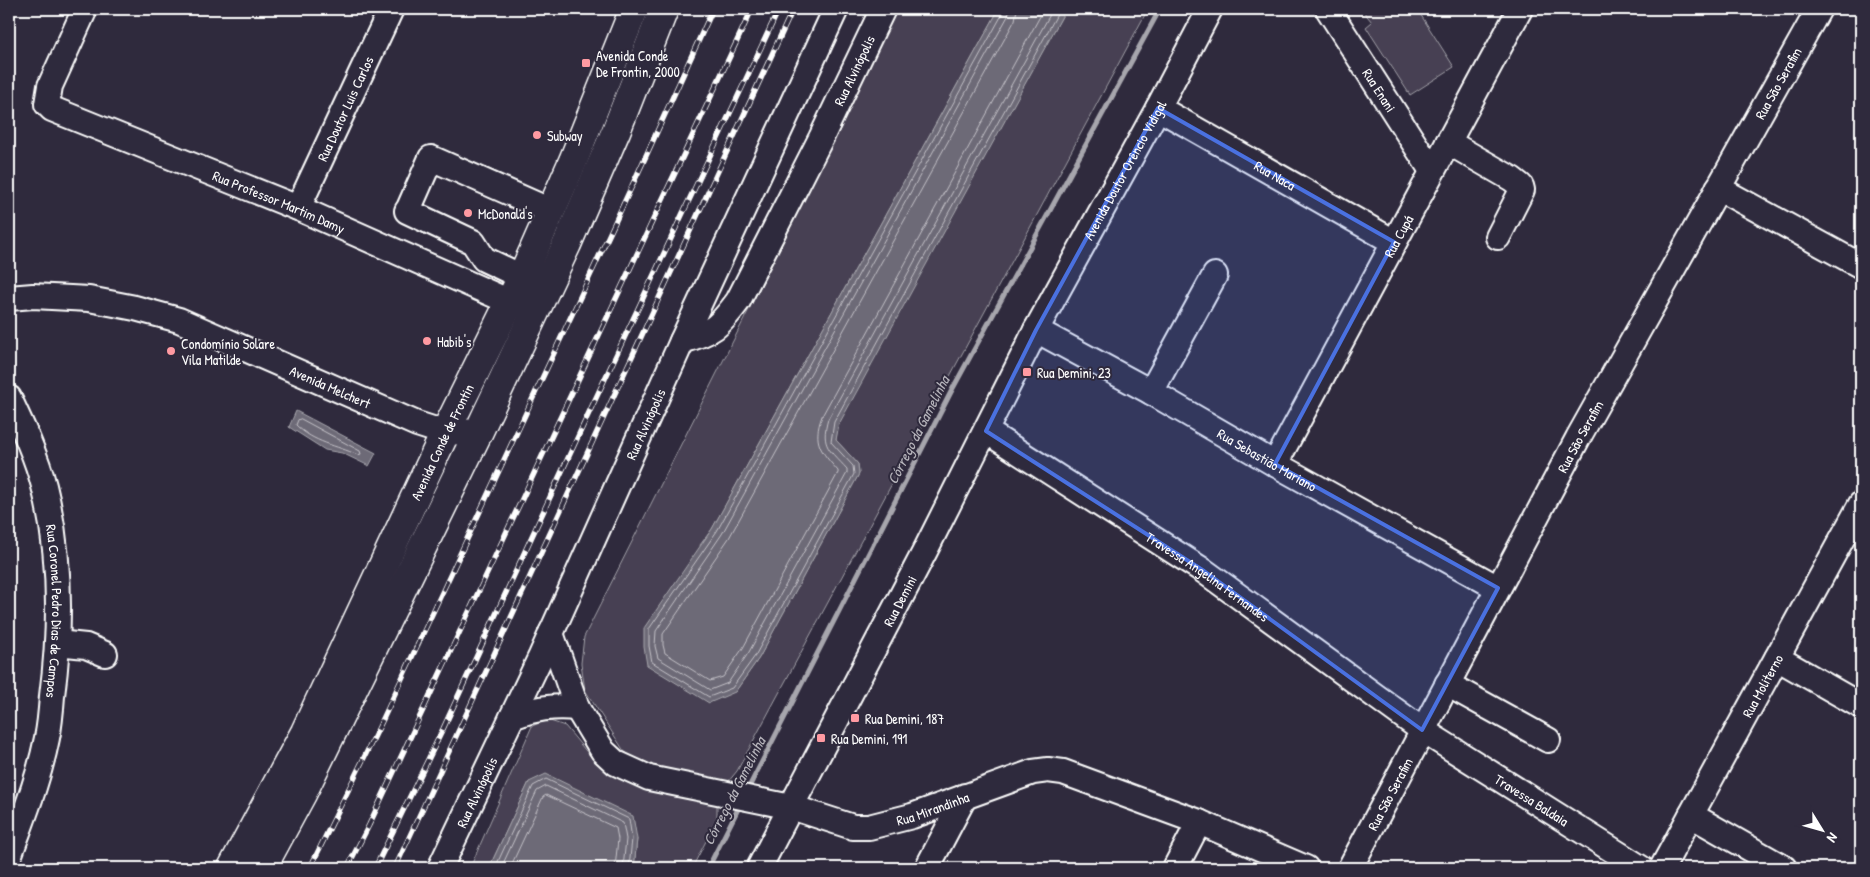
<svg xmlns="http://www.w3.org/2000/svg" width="1870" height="877" font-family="'Patrick Hand',sans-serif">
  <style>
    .green { fill: #464152; stroke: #a2a0a8 }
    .water { fill: #6d6a77; stroke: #a7a6ad }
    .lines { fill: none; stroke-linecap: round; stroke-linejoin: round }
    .shore { stroke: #c5c3c9; stroke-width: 1 }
    .stream { stroke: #a7a6ad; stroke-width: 5 }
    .minor-casing { stroke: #fff; stroke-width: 28 }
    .highway-casing { stroke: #fff; stroke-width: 31 }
    .minor { stroke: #2f2a3d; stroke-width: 24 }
    .highway { stroke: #2f2a3d; stroke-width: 28 }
    .rail-casing { stroke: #fff; stroke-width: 5.5 }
    .rail { stroke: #2f2a3d; stroke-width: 4; stroke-dasharray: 11; stroke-linecap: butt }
    .marked { fill: #4a71e0; fill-opacity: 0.2; stroke: #4a71e0; stroke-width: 4; stroke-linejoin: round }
    .poi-dot { fill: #ff9aa2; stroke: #2f2a3d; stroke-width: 2 }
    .labels { text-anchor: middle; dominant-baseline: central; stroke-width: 4; stroke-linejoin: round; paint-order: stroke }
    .poi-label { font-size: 14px; fill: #fff; stroke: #2f2a3d; text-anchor: start }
    .street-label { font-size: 14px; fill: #fff; stroke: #2f2a3d }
    .water-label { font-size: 15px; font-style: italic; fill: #b6b4bb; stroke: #2f2a3d }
  </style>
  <rect width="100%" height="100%" fill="#2f2a3d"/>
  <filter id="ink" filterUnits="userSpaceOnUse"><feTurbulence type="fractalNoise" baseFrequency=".02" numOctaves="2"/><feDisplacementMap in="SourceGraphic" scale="10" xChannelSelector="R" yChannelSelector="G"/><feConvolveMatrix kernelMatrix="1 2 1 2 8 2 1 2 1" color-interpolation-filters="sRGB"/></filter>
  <g filter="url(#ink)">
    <path class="green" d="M896,9H999L712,529L700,545L735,692L759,658L859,474L858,464L836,440L838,424L1066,9H1148L737,771L728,782L642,764L624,751L585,690L581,663L584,637L795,218Z
      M1364,9H1417L1454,67L1410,95L1366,27L1372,22L1363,11Z
      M547,720L565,726L596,763L626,782L649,791L717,802V820L692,868H634L637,839L529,782L489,868H470L532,726Z"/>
    <path class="water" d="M999,9H1066L839,424L836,440L858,464L859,474L759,658L735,692L709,703L647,665L644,647V628L712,529Z
      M296,411L376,453L369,466L342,453L325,450L289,427Z
      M546,774L633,816L637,839L634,868H489L529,782Z"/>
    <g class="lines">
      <path class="shore" d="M1003,9V13L717,531L649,629V646L652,662L709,697L732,688L755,656L854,474L853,466L831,442L834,422L1060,9
        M1010,9L1008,16L722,534L656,631L655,646L658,658L710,690L728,683L749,652L847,473V469C830,450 820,447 828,419L1053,9
        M1017,9L1015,20L729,538L663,634V645L665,653L710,681L723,677L743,648L838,473V471C821,451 812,443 822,416L1044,9
        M301,419L360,451L361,454L358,455C336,445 314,443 296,425L298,420Z
        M495,868L533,786L546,779L629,819L632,839L629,868
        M501,868L537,791L546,786L623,823L626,839L623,868
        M510,868L543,797L546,795L616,828L618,839L615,868"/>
      <path class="stream" d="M747,791L952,390L1160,9
        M708,868L741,803"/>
      <g class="minor-casing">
        <g id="minor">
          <path id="s1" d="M85,9L50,86L47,104L52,109L298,208L510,302"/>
          <path id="s2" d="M1328,9L1432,171"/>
          <path id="s3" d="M1158,108L1394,242"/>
          <path d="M1448,142L1512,179L1521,186L1522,190L1498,237"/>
          <path d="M1718,188L1861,266"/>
          <path id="s4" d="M298,208L391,9"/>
          <path d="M522,277L484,259L473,242L407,211L409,208L431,158L551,211"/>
          <path id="s5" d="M9,298L33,296L89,299L135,308L179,320L417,424L445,433L479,431"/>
          <path id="s6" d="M1036,330L1151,392L1275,464L1498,588"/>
          <path id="s7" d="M682,341C713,332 718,328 738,301L821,138L883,9"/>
          <path d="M1151,392L1215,275"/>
          <path id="s8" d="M9,398C22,426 36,455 44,486C61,554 61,627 52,696C51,710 50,724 47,738C39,779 23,818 9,857"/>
          <path id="s9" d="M986,431L1204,571L1422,730L1641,868"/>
          <path id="s10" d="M1275,464L1520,9"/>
          <path id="s11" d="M551,633L577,708L603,751L616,763L649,778L791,807L853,827H869L912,816L1033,772L1048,770L1063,772L1199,822L1306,868"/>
          <path d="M57,643L86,646L105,654"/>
          <path d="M1777,658L1861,706"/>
          <path d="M1447,684L1548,740"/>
          <path d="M512,717C536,708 552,706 577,708"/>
          <path d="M1691,815L1784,868"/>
          <path id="s12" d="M440,868L541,656L682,341L836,9"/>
          <path id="s13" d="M759,868L925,551L1036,330L1158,108L1210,9"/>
          <path d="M927,868L965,796"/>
          <path d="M1175,868L1199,822"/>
          <path id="s14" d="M1350,868L1578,438L1819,9"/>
          <path id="s15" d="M1662,868L1861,504"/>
        </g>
      </g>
      <g class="highway-casing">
        <g id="highway">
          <path id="s16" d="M232,868L305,732L445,433L521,279L573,161L634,9"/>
          <path d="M262,868L302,794L479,431L567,244L616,131L664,9"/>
        </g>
      </g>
      <use href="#minor" class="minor"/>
      <use href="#highway" class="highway"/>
      <g class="rail-casing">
        <path id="rail" d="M310,868L383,719L645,158L713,9
          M347,868L369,825L752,9
          M375,868L443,729L587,417L779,9
          M395,868L793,9"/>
      </g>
      <use href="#rail" class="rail"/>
    </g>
  </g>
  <path class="marked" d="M1158,108L1394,242L1275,464L1498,588L1422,730L1204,571L986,431L1036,330Z"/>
  <g class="poi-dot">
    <rect x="581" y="58" width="10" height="10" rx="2.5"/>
    <circle cx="537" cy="135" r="5"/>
    <circle cx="468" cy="213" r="5"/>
    <circle cx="427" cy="341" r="5"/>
    <circle cx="171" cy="351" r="5"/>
    <rect x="1022" y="367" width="10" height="10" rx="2.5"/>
    <rect x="850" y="713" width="10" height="10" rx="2.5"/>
    <rect x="816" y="733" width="10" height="10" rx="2.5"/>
  </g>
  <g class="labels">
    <g class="poi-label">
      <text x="596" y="55">Avenida Conde<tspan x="596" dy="16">De Frontin, 2000</tspan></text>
      <text x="547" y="135">Subway</text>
      <text x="478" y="213">McDonald's</text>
      <text x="437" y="341">Habib's</text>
      <text x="181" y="343">Condomínio Solare<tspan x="181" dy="16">Vila Matilde</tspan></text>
      <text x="1037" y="372">Rua Demini, 23</text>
      <text x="865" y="718">Rua Demini, 187</text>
      <text x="831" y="738">Rua Demini, 191</text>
    </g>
    <g class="street-label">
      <text stroke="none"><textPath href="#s7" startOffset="329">Rua Alvinópolis</textPath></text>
      <text stroke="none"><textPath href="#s14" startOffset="894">Rua São Serafim</textPath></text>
      <text stroke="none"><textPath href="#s2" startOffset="96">Rua Enani</textPath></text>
      <text stroke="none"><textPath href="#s4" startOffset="110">Rua Doutor Luis Carlos</textPath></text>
      <text stroke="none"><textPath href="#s13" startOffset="788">Avenida Doutor Orêncio Vidigal</textPath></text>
      <text stroke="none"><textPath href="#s3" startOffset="135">Rua Naca</textPath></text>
      <text stroke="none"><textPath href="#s1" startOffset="355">Rua Professor Martim Damy</textPath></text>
      <text stroke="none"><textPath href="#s10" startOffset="259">Rua Cupá</textPath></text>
      <text stroke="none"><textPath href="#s5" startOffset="338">Avenida Melchert</textPath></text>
      <text stroke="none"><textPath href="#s12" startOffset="489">Rua Alvinópolis</textPath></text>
      <text stroke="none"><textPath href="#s14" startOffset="489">Rua São Serafim</textPath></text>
      <text stroke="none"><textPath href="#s16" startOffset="475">Avenida Conde de Frontin</textPath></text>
      <text stroke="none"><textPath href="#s6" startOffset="265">Rua Sebastião Mariano</textPath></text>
      <text stroke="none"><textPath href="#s9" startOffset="265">Travessa Angelina Fernandes</textPath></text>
      <text stroke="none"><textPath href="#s13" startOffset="302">Rua Demini</textPath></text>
      <text stroke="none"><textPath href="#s8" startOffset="221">Rua Coronel Pedro Dias de Campos</textPath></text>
      <text stroke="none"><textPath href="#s15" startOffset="208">Rua Moliterno</textPath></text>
      <text stroke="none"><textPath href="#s12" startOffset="84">Rua Alvinópolis</textPath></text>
      <text stroke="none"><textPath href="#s14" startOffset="84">Rua São Serafim</textPath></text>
      <text stroke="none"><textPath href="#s9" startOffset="659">Travessa Baldaia</textPath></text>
      <text stroke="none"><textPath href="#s11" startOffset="476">Rua Mirandinha</textPath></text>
    </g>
    <g class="water-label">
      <text transform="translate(918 430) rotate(-63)">Córrego da Gamelinha</text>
      <text transform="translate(734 791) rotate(-63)">Córrego da Gamelinha</text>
    </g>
  </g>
  <rect width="1870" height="877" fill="none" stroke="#2f2a3d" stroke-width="30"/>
  <rect x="15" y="15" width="1840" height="847" fill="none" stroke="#fff" stroke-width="2" filter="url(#ink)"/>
  <g transform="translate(1822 830) rotate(127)" stroke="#2f2a3d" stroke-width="4" paint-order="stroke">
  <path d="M0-4L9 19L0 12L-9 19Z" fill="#ffffff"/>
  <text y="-8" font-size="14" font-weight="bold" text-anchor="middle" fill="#ffffff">N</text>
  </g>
</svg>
